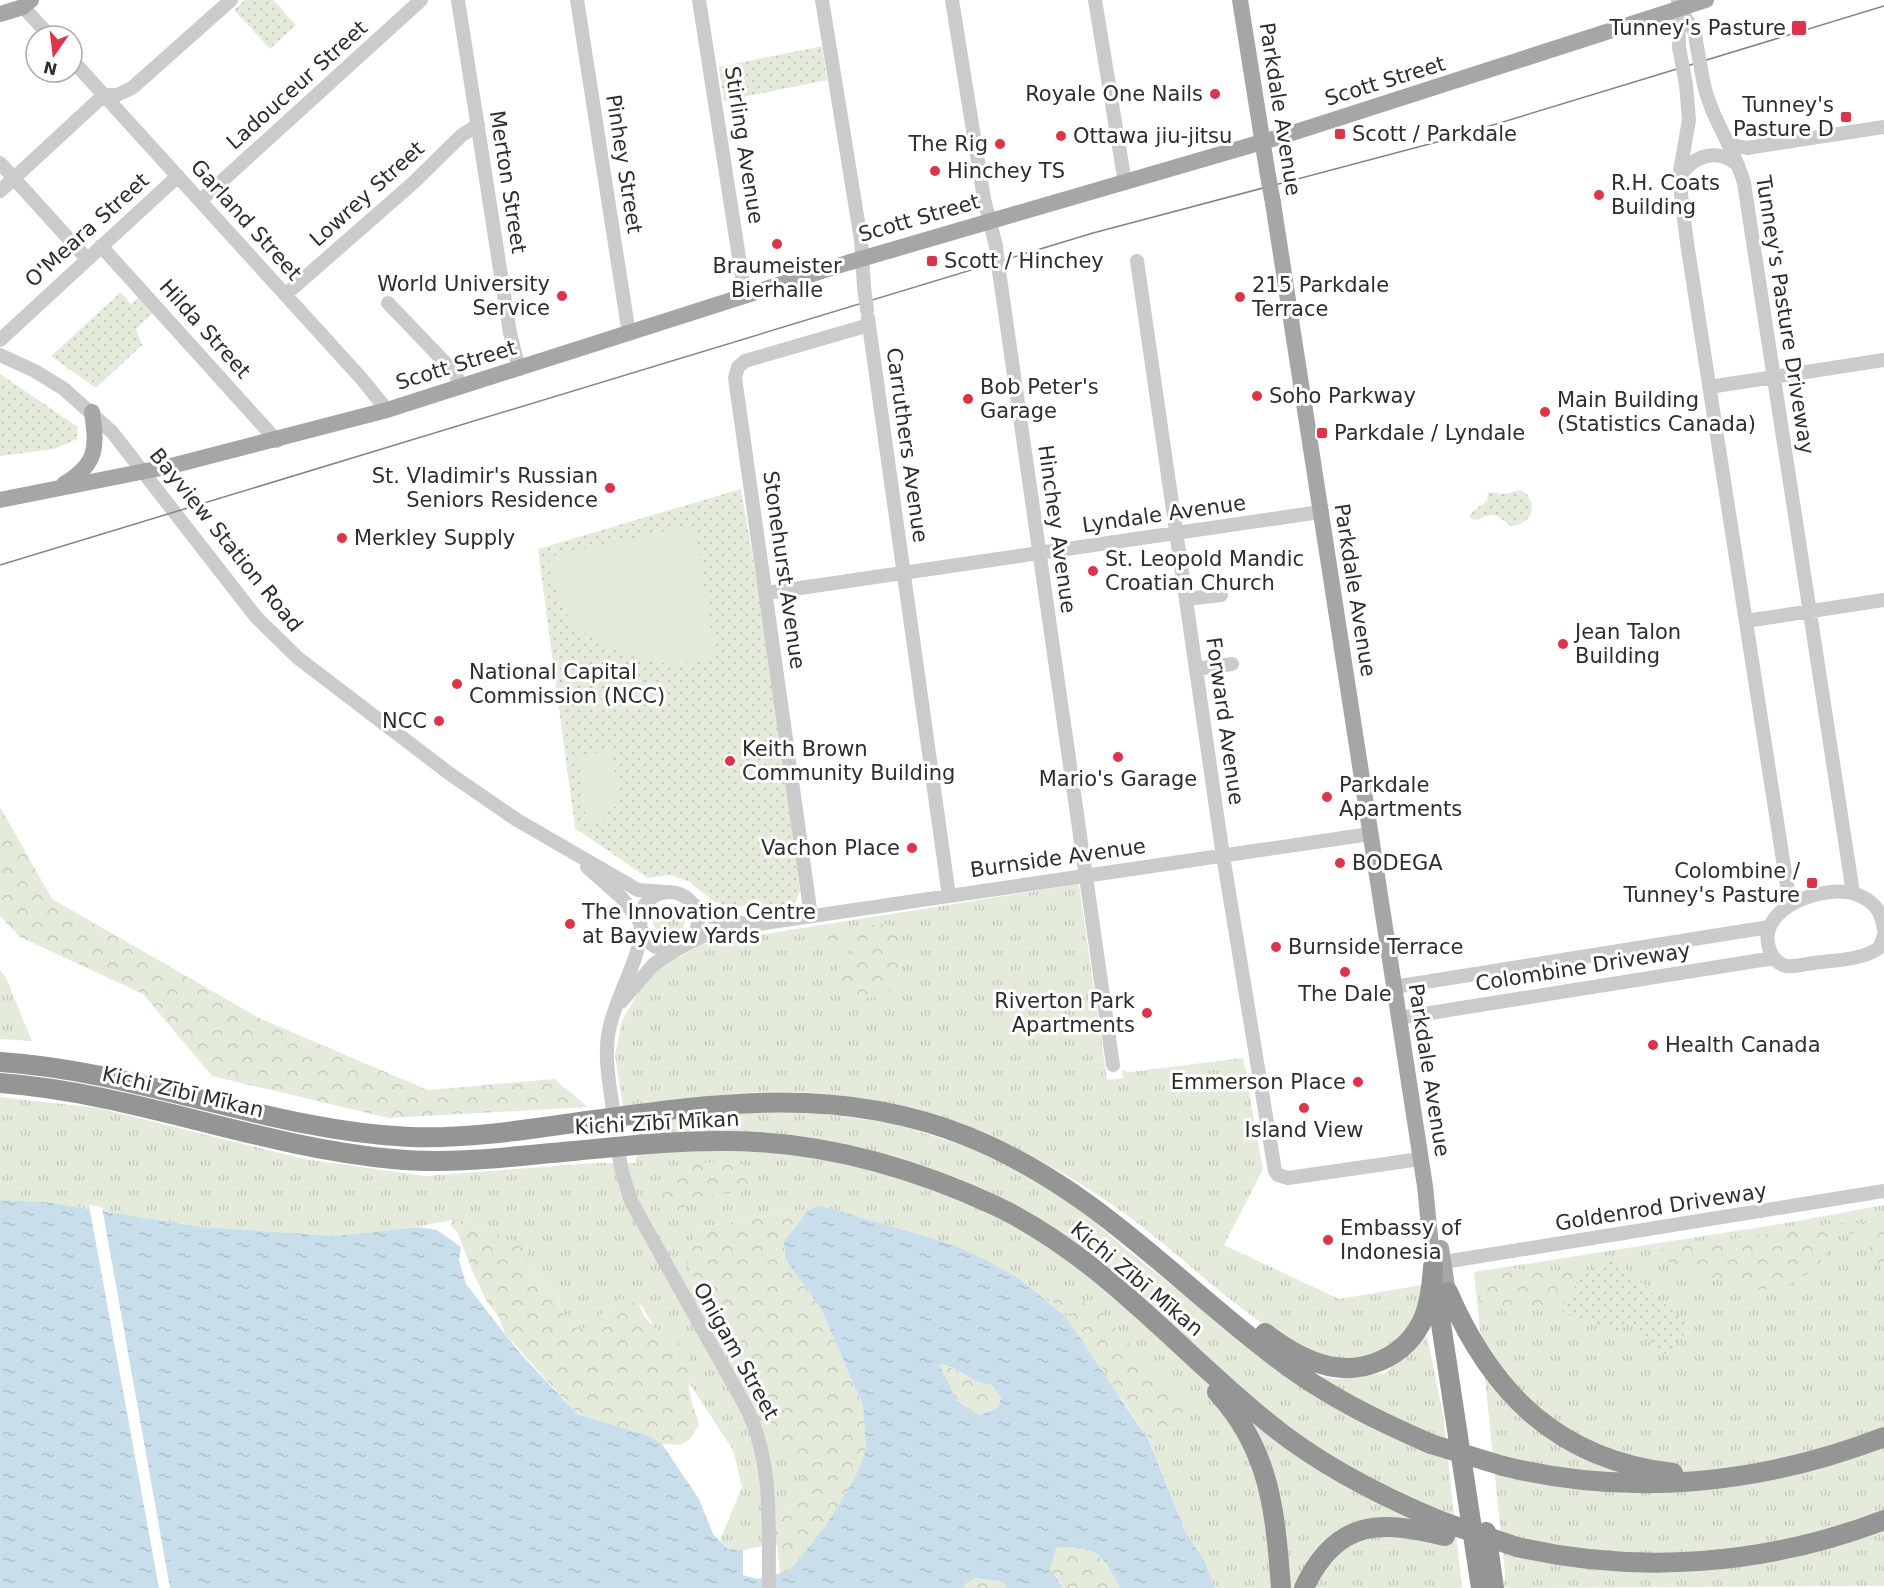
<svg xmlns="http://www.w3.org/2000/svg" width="1884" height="1588" font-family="'DejaVu Sans',sans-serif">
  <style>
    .grass { fill: url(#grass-tufts) }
    .forest { fill: url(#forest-crowns) }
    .park { fill: url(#park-dots) }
    .pitch { fill: #e5ebdb }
    .water { fill: url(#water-ripples); fill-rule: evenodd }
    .pier { fill: #fff }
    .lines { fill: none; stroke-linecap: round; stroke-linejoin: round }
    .minor { stroke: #cbcbcb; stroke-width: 14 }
    .major { stroke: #a6a6a6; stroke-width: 16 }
    .highway { stroke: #959595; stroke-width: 20 }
    .tram { stroke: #838383; stroke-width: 1.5 }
    .minor-bridge { stroke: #cbcbcb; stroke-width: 14 }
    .major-bridge { stroke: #a6a6a6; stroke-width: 16 }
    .highway-bridge { stroke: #959595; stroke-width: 20 }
    .poi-dot { fill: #e43149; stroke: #fff; stroke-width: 2 }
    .labels { text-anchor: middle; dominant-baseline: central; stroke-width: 6; stroke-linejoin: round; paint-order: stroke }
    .poi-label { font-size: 21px; fill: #2e2e2e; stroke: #fff; text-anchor: start }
    .street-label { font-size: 21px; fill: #2e2e2e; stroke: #fff }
  </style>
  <defs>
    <pattern id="grass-tufts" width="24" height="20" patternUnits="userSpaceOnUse" patternTransform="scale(1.5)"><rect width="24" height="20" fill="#e5ebdb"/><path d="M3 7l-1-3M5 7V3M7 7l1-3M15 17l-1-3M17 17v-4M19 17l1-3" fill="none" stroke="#c5cabc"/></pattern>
    <pattern id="forest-crowns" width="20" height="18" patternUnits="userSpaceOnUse" patternTransform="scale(1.5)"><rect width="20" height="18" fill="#e5ebdb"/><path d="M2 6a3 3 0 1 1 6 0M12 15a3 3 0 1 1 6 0" fill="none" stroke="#c5cabc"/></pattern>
    <pattern id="park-dots" width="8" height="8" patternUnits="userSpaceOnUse" patternTransform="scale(1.5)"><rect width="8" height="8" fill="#e5ebdb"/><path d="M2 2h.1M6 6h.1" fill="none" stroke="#c5cabc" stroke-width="1.8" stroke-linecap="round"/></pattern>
    <pattern id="water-ripples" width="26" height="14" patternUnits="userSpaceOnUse" patternTransform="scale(1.5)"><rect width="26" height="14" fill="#c8dfeb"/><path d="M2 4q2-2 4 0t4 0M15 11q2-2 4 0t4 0" fill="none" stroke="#acc0ca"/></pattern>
  </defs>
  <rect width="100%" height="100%" fill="#fff"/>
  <path class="grass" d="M1079,884L1107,1080L1123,1078L1122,1070L1130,1072L1243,1058L1263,1169L1224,1245L1339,1299L1422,1285C1421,1302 1417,1323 1404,1336C1388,1352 1359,1365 1337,1360C1276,1347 1204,1276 1155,1237C1057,1158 942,1103 816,1093C752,1088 686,1099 623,1107L615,1055L622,1021L641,987L654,971L703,944Z
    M653 920a16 16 0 1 1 32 0a16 16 0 1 1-32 0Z
    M0,970L6,978L32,1041L0,1039Z
    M0,1097L98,1108L304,1159L425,1176L594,1163H636L639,1123L790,1109L896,1124L992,1155L1071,1202L1121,1245L1277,1369L1335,1379L1385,1373L1427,1336L1443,1414L1462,1588H1214L1206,1563L1185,1531L1149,1441L1122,1399L951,1244L821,1207L695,1228L811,1493L785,1510L774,1544L743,1550L728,1549L720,1540L742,1487L733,1450L661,1340L642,1306L620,1299L585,1330L573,1327L565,1318L556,1296L488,1228L453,1220L380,1233L337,1236L203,1227L46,1202L0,1200Z
    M1884,1205V1586L1504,1588L1505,1573L1474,1272L1792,1222Z"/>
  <path class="forest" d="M0,807L52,899L261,1019L428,1090L554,1079L588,1107L389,1118L212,1076L143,994L20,937L0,916Z
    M881,924L888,925L902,943L900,981L883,997L864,998L835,985C832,970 844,962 853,951L851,944L827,940L815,931Z
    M728,1160C741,1163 755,1167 758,1181C741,1200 721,1189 700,1198C691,1201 684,1209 675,1213L659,1208L653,1198C663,1157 696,1166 728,1160Z
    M809,1209L784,1241L785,1259L821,1309L863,1406L866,1449L857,1474L826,1525L789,1571L780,1574L777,1545L774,1544L775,1507L785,1510L811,1493L747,1380L686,1262L695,1228Z
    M1884,1217V1274L1861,1232L1837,1236L1815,1270L1786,1286L1747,1292L1715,1278L1675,1266L1652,1251L1836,1223H1879Z
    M453,1220L488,1228L527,1251L529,1269L556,1296L565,1318L573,1327L585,1329L620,1299C648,1303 636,1309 650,1323C659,1332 672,1336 681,1345C697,1363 688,1370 689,1388C690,1400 696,1413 699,1425L690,1439L680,1445L662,1444L647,1435L577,1414L505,1334L499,1317L487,1302L471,1268L458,1233L450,1225Z
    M1514,1268L1544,1273L1575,1268L1577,1280L1563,1304L1530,1310L1479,1302L1485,1272Z
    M1055,1289L1099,1309L1163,1382L1183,1399L1188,1409C1181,1422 1153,1456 1142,1427C1140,1421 1140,1415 1137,1409L1121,1397L1068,1315L1045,1296V1293Z
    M938,1363C956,1367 977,1386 991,1384L1001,1397L998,1408L979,1415L957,1401Z
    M1083,1546L1110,1564L1120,1588H1063L1050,1569L1057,1547Z
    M974,1578L1003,1582L1007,1588H966L964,1585Z"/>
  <path class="park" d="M245,0H273L296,25L270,49L234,10Z
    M822,46L827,80L724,101L719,67Z
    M121,292L131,304L139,297L153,313L136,329L142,345L96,388L51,356Z
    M0,374L78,427L77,439L54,449L0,456Z
    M741,489L773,675L800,891L795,903L733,907L714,902L690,882L670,875L648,878L575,828L538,549Z
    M1521,490C1539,500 1534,525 1511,526C1493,514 1500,511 1475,520L1469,517L1473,511L1487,501L1488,492L1504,494Z
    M1611,1255L1690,1327L1667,1355L1628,1322L1619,1333L1562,1311L1579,1279Z"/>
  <path class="pitch" d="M687,526L696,532L715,658C705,660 694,663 683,664C648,665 591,648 569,618C557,601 553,577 548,557Z
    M612,751L620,806L608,808L607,817L600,822H586L578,755Z"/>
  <path class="water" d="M0,1200L46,1202L203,1227L337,1236L418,1227L437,1230L461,1247L459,1260L466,1284L518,1351L577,1414L647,1435L662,1444L699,1499L713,1534L728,1549L743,1550V1575L758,1579L789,1571L826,1525L857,1474L866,1449L863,1406L821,1309L785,1259L784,1241L809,1209L821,1206L951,1244L986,1260L1018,1278L1066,1317L1149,1441L1185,1531L1206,1563L1214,1588H1120C1105,1554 1094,1546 1057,1547L1050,1569L1063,1588H1007L1003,1582L975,1578L964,1585L966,1588H0ZM939,1364C958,1366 975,1386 991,1384L1001,1397L998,1408L979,1415L957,1401Z"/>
  <path class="pier" d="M89,1205L102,1207L170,1588H159Z"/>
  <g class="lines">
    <path class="minor" d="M458,0L510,333L519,369
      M577,0L629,334
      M699,0L745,296
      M822,0L861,240L864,287
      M952,0L984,199L996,246
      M1095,0L1125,183
      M1678,0L1679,47
      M23,7L50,36
      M1680,10L1695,32L1696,41
      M72,60L361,378L387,410
      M1703,80C1710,117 1734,147 1744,183L1853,893
      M1686,85L1689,120L1679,177L1687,243L1790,905
      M1728,144L1747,148L1884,127
      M0,163L87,259
      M1679,177C1693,156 1716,147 1738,165
      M0,191L104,95H117L132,88L231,0
      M200,201L421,0
      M101,246L277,441
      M1137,261L1223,856L1275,1171L1278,1175L1288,1178L1420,1159
      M999,271L1113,1065
      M285,295L413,183L462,135L478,125
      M388,303L456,374L460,387
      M868,318L949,896
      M0,340L178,176
      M0,355L35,371L64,389L112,432L256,617L298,658L450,774L517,820L638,890L666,892
      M1709,387L1884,360
      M766,593L1320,512
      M1186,599L1221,595
      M1746,621L1884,600
      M1196,669L1232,664
      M587,867L622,898L640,922
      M640 921a29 29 0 1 1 58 0a29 29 0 1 1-58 0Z
      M691,903L712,917L747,924
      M811,916L735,378L738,367L745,361L869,325
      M1884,929C1881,911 1875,902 1858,895C1826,882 1753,908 1770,951C1773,958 1778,964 1786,966C1795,967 1805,964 1814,963C1834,960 1865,960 1880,947L1884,935
      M685,945L703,936L752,925L1370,834
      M1394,987L1769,927
      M621,1002L654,964L676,950
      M1399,1018L1774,958
      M614,1118C611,1090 603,1058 609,1030C616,995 638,965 641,930
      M618,1147L621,1168L631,1201L747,1409C774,1466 768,1526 769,1588
      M1444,1262L1884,1191"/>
    <path class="major" d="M1240,0L1267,170
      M0,14L23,7L31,0
      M1273,203L1425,1186L1433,1267
      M64,484C98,464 97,447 92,412
      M0,500L171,466L387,410L847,263L1283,136L1706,0
      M1441,1248L1448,1292"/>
    <path class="highway" d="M0,1062C140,1071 271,1131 410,1137C467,1139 524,1130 580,1122C714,1103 839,1084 969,1137C1096,1189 1175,1282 1282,1362C1327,1396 1378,1421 1431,1444
      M0,1083C134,1093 260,1147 393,1159C453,1165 514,1156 574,1151C626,1146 678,1140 731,1141C824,1142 912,1167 996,1206C1101,1256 1177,1349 1266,1421C1319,1465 1380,1496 1443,1522
      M1436,1291L1481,1588
      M1448,1292C1492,1394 1559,1460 1673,1473
      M1265,1333C1282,1346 1300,1358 1321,1364C1362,1377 1407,1357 1424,1317C1430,1301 1432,1284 1433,1267
      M1217,1392C1271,1451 1275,1512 1281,1588
      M1503,1466C1631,1498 1762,1484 1884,1437
      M1486,1532L1494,1588
      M1517,1547C1639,1575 1767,1565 1884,1520
      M1304,1588C1336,1519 1380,1520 1445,1536"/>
    <path class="tram" d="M0,565L1093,233L1437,142L1884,6"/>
    <path class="minor-bridge" d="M1696,41L1703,80
      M1679,47L1686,85
      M996,246L999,271
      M864,287L867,310"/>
    <path class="major-bridge" d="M1267,170L1273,203"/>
    <path class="highway-bridge" d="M1431,1444L1503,1466
      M1443,1522L1517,1547"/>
  </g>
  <g class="poi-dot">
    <rect x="1791" y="20" width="16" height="16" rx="3"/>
    <circle cx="1215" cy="94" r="6"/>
    <rect x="1840" y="111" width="12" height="12" rx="3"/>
    <rect x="1334" y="128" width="12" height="12" rx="3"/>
    <circle cx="1061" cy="136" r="6"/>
    <circle cx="1000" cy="144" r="6"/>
    <circle cx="935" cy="171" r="6"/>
    <circle cx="1599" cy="195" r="6"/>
    <circle cx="777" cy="244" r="6"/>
    <rect x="926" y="255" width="12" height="12" rx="3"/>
    <circle cx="562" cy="296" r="6"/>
    <circle cx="1240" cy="297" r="6"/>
    <circle cx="1257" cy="396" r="6"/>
    <circle cx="968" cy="399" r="6"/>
    <circle cx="1545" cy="412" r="6"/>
    <rect x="1316" y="427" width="12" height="12" rx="3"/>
    <circle cx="610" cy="488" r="6"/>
    <circle cx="342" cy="538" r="6"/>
    <circle cx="1093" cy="571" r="6"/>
    <circle cx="1563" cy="644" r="6"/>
    <circle cx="457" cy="684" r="6"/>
    <circle cx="439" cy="721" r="6"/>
    <circle cx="1118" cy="757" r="6"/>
    <circle cx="730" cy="761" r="6"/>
    <circle cx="1327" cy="797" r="6"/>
    <circle cx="912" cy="848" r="6"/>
    <circle cx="1340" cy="863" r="6"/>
    <rect x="1806" y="877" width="12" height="12" rx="3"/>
    <circle cx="570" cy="924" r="6"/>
    <circle cx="1276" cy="947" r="6"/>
    <circle cx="1345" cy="972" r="6"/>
    <circle cx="1147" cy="1013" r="6"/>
    <circle cx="1653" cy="1045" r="6"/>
    <circle cx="1358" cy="1082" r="6"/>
    <circle cx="1304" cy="1108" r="6"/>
    <circle cx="1328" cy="1240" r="6"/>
  </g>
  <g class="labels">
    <g class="poi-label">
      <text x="1786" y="28" text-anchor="end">Tunney's Pasture</text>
      <text x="1203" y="94" text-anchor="end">Royale One Nails</text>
      <text x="1834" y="105" text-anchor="end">Tunney's<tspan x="1834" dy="24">Pasture D</tspan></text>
      <text x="1352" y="134">Scott / Parkdale</text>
      <text x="1073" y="136">Ottawa jiu-jitsu</text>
      <text x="988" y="144" text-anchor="end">The Rig</text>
      <text x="947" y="171">Hinchey TS</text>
      <text x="1611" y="183">R.H. Coats<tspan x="1611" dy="24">Building</tspan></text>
      <text x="944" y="261">Scott / Hinchey</text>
      <text x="777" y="266" text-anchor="middle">Braumeister<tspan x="777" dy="24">Bierhalle</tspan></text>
      <text x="550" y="284" text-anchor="end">World University<tspan x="550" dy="24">Service</tspan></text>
      <text x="1252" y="285">215 Parkdale<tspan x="1252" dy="24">Terrace</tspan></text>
      <text x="980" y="387">Bob Peter's<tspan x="980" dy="24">Garage</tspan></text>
      <text x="1269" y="396">Soho Parkway</text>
      <text x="1557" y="400">Main Building<tspan x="1557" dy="24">(Statistics Canada)</tspan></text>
      <text x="1334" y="433">Parkdale / Lyndale</text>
      <text x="598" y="476" text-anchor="end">St. Vladimir's Russian<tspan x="598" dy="24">Seniors Residence</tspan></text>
      <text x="354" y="538">Merkley Supply</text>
      <text x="1105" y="559">St. Leopold Mandic<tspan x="1105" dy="24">Croatian Church</tspan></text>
      <text x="1575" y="632">Jean Talon<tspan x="1575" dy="24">Building</tspan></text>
      <text x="469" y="672">National Capital<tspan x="469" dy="24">Commission (NCC)</tspan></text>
      <text x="427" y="721" text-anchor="end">NCC</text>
      <text x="742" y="749">Keith Brown<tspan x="742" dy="24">Community Building</tspan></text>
      <text x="1118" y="779" text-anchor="middle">Mario's Garage</text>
      <text x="1339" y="785">Parkdale<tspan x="1339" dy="24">Apartments</tspan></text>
      <text x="900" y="848" text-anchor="end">Vachon Place</text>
      <text x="1352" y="863">BODEGA</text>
      <text x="1800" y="871" text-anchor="end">Colombine /<tspan x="1800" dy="24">Tunney's Pasture</tspan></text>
      <text x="582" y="912">The Innovation Centre<tspan x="582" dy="24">at Bayview Yards</tspan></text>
      <text x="1288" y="947">Burnside Terrace</text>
      <text x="1345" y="994" text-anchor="middle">The Dale</text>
      <text x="1135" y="1001" text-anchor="end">Riverton Park<tspan x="1135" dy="24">Apartments</tspan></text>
      <text x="1665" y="1045">Health Canada</text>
      <text x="1346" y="1082" text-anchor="end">Emmerson Place</text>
      <text x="1304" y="1130" text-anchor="middle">Island View</text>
      <text x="1340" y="1228">Embassy of<tspan x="1340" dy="24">Indonesia</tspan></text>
    </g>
    <g class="street-label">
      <text transform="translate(1385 81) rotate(-17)">Scott Street</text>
      <text transform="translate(297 85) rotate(-42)">Ladouceur Street</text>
      <text transform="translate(1280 109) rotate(81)">Parkdale Avenue</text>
      <text transform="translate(744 145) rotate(81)">Stirling Avenue</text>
      <text transform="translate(624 164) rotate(81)">Pinhey Street</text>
      <text transform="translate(508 182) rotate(81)">Merton Street</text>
      <text transform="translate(367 194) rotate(-42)">Lowrey Street</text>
      <text transform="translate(919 218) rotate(-16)">Scott Street</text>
      <text transform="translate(246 220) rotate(48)">Garland Street</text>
      <text transform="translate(87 230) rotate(-42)">O'Meara Street</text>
      <text transform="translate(1785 315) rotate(81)">Tunney's Pasture Driveway</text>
      <text transform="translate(205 329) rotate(48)">Hilda Street</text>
      <text transform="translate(456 365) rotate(-17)">Scott Street</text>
      <text transform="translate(907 445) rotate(82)">Carruthers Avenue</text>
      <text transform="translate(1164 514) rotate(-8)">Lyndale Avenue</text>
      <text transform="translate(1057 529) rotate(82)">Hinchey Avenue</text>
      <text transform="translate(226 540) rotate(51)">Bayview Station Road</text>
      <text transform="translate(784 570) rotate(82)">Stonehurst Avenue</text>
      <text transform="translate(1355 590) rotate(81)">Parkdale Avenue</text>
      <text transform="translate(1225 721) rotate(82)">Forward Avenue</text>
      <text transform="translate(1058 858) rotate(-8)">Burnside Avenue</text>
      <text transform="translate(1583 967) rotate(-9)">Colombine Driveway</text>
      <text transform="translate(1429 1070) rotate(81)">Parkdale Avenue</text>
      <text transform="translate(183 1092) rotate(13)">Kichi Zībī Mīkan</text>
      <text transform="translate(657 1123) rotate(-3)">Kichi Zībī Mīkan</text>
      <text transform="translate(1661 1207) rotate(-9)">Goldenrod Driveway</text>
      <text transform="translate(1137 1279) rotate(40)">Kichi Zībī Mīkan</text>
      <text transform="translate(736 1351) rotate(61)">Onigam Street</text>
    </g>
  </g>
  <g transform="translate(54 54) rotate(194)"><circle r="28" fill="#ffffff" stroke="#ababab" stroke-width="1.5"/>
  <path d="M0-4.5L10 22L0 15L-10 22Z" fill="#e43149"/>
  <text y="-9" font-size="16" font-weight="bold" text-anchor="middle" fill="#2e2e2e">N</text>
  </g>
</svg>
